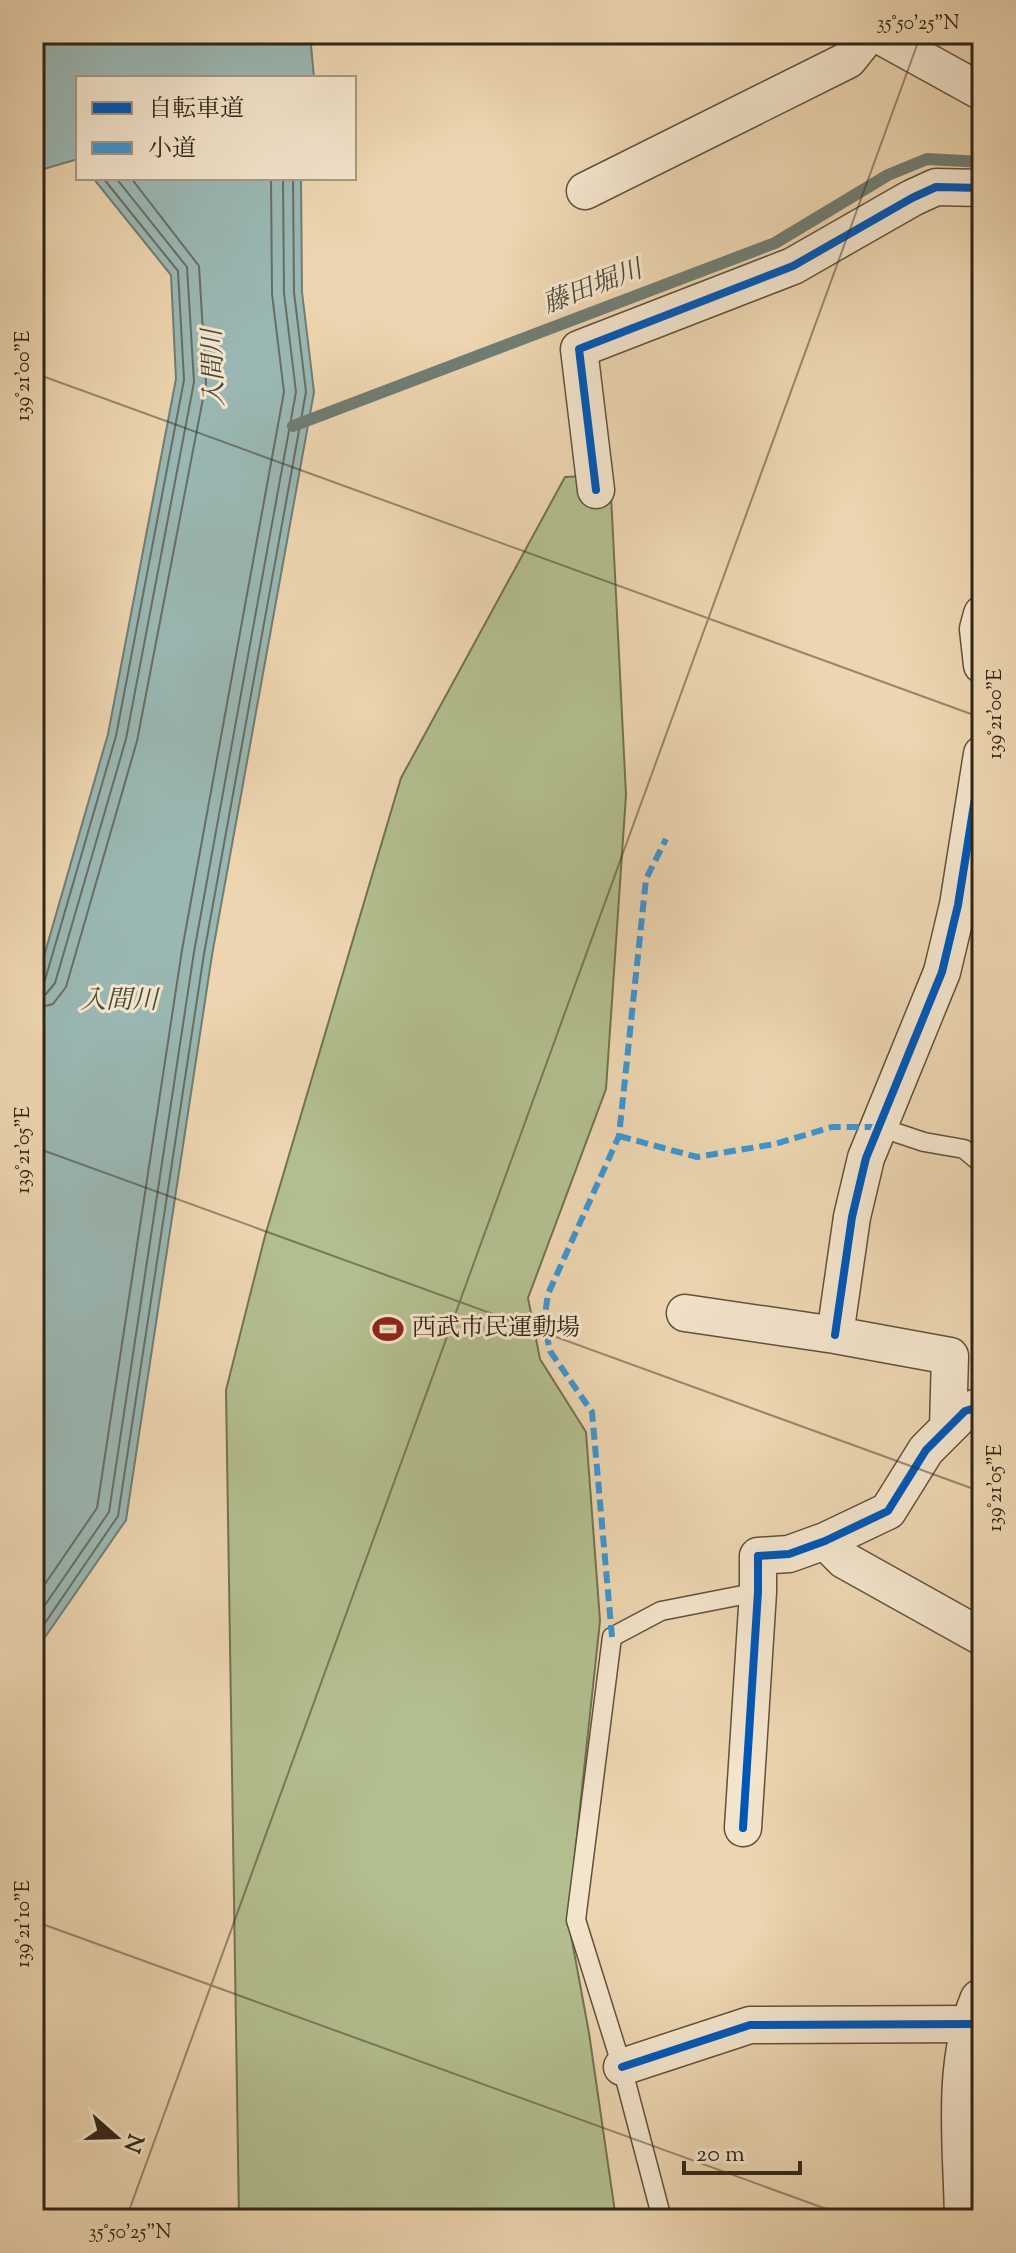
<svg xmlns="http://www.w3.org/2000/svg" width="1016" height="2253" font-family="'Sorts Mill Goudy','Noto Serif JP',serif">
  <style>
    .green { fill: #b3be8e; stroke: #727252; stroke-width: 2 }
    .water { fill: #9ab7b3; stroke: #707d74; stroke-width: 2 }
    .lines { fill: none; stroke-linecap: round; stroke-linejoin: round }
    .shore { stroke: #666e64; stroke-width: 2 }
    .stream { stroke: #707d74; stroke-width: 12 }
    .service-casing { stroke: #60513c; stroke-width: 21 }
    .minor-casing { stroke: #60513c; stroke-width: 39 }
    .tertiary-casing { stroke: #60513c; stroke-width: 47 }
    .service { stroke: #f3e4cc; stroke-width: 18 }
    .minor { stroke: #f3e4cc; stroke-width: 36 }
    .tertiary { stroke: #f3e4cc; stroke-width: 44 }
    .rail-casing { stroke: #312515; stroke-width: 9 }
    .rail { stroke: #f3e4cc; stroke-width: 6; stroke-dasharray: 18; stroke-linecap: butt }
    .quiet { stroke: #3d95d3; stroke-width: 6; stroke-dasharray: 12 6; stroke-linecap: butt }
    .cycleway-casing { stroke: #f3e4cc; stroke-width: 13 }
    .cycleway { stroke: #0057b8; stroke-width: 8 }
    .ticks { fill: none; stroke: #312515; stroke-width: 2; stroke-opacity: 0.45 }
    .labels { text-anchor: middle; dominant-baseline: central; stroke-width: 6; stroke-linejoin: round; paint-order: stroke }
    .poi-label { font-size: 24px; fill: #312515; stroke: #f3e4cc; text-anchor: start }
    .water-label { font-size: 26px; font-style: italic; fill: #4b4a3c; stroke: #f3e4cc }
    .neatline { fill: none; stroke: #312515; stroke-width: 3 }
    .ticks-label { font-size: 20px; text-anchor: middle; fill: #312515 }
  </style>
  <rect width="100%" height="100%" fill="#ecd5b0"/>
  <filter id="stains"><feTurbulence type="fractalNoise" baseFrequency=".0025" numOctaves="4"/><feColorMatrix values="0 0 0 0 .2 0 0 0 0 .09 0 0 0 0 .02 0 0 0 .5 -.17"/></filter>
  <radialGradient id="worn" r=".72"><stop offset=".6" stop-color="#630" stop-opacity="0"/><stop offset="1" stop-color="#630" stop-opacity=".3"/></radialGradient>
  <path class="green" d="M610,475L626,795L606,1089L528,1298L540,1359L586,1432L600,1621L568,1919L589,2033L616,2219H239L226,1390L265,1236L401,778L565,477Z"/>
  <path class="water" d="M34,34H310L314,78H78V159L34,172Z
    M93,178H301L302,292L314,392L212,955L126,1520L41,1643L34,1776V991L108,734L176,379L171,275Z"/>
  <g class="lines">
    <path class="shore" d="M34,986L41,985L45,980L116,736L184,380L178,271L103,178
      M34,997L46,994L55,983L126,739L194,382L187,267L116,178
      M34,1009L53,1004L66,987L137,741L206,383L199,266L131,178
      M34,1600L97,1508L182,950L284,392L272,294L271,178
      M34,1621L109,1512L194,952L296,392L284,293L283,178
      M34,1639L118,1516L204,954L306,392L294,292L293,178"/>
    <path class="stream" d="M293,426L775,243L888,175L927,159L982,162"/>
    <g class="service-casing">
      <path id="service" d="M879,1127L924,1142L964,1149L982,1164
        M662,2219L622,2067L576,1920L612,1637L661,1611L758,1592"/>
    </g>
    <g class="minor-casing">
      <path id="minor" d="M877,34L982,92
        M585,191L848,60L869,34
        M596,490L579,349L793,266L912,198L936,187L982,188
        M982,614L978,629L982,665
        M685,1313L835,1335L950,1356L948,1428
        M835,1335L852,1217L866,1158L942,972L958,905L982,754
        M825,1541L844,1560L982,1637
        M743,1828L758,1592V1556L789,1554L825,1541L888,1511L926,1450L965,1411L982,1406
        M622,2067L750,2025L973,2024"/>
    </g>
    <g class="tertiary-casing">
      <path id="tertiary" d="M967,2219C966,2148 955,2068 982,2001"/>
    </g>
    <use href="#service" class="service"/>
    <use href="#minor" class="minor"/>
    <use href="#tertiary" class="tertiary"/>
    <g class="rail-casing">
      <path id="rail" d="M34,44L44,34"/>
    </g>
    <use href="#rail" class="rail"/>
    <path class="quiet" d="M619,1136L697,1157L775,1144L832,1127H879
      M612,1637L592,1412L550,1351L544,1322L548,1294L619,1136L646,879L666,839"/>
    <g class="cycleway-casing">
      <path id="cycleway" d="M596,490L579,349L793,266L912,198L936,187L982,188
        M835,1335L852,1217L866,1158L942,972L958,905L982,754
        M743,1828L758,1592V1556L789,1554L825,1541L888,1511L926,1450L965,1411L982,1406
        M622,2067L750,2025L973,2024"/>
    </g>
    <use href="#cycleway" class="cycleway"/>
  </g>
  <path class="ticks" d="M34,373L982,718M34,1147L982,1492M34,1921L854,2219M126,2219L921,34"/>
  <defs>
    <g id="stadium-bare" transform="scale(2.4)"><path d="M0-5a6.5 5 0 1 0 0 10a6.5 5 0 1 0 0-10ZM-3.5-1.8h7v3.6h-7Z" fill="#8f2418" stroke="#f3e4cc" stroke-width="2.5" paint-order="stroke"/></g>
  </defs>
  <g fill-rule="evenodd">
    <use href="#stadium-bare" x="388" y="1329"/>
  </g>
  <g class="labels">
    <g class="poi-label">
      <text x="412" y="1329">西武市民運動場</text>
    </g>
    <g class="water-label">
      <text transform="translate(593 288) rotate(-21)">藤田堀川</text>
      <text transform="translate(215 368) rotate(-92)">入間川</text>
      <text x="119" y="1001">入間川</text>
    </g>
  </g>
  <rect width="1016" height="2253" fill="none" stroke="#ecd5b0" stroke-width="88"/>
  <rect x="76" y="76" width="280" height="104" fill="#f3e4cc" stroke="#a59883" stroke-width="2"/>
  <rect x="92" y="102" width="40" height="12" fill="#0057b8" stroke="#a59883" stroke-width="2"/>
  <text x="148" y="116" font-size="24" fill="#312515">自転車道</text>
  <rect x="92" y="142" width="40" height="12" fill="#3d95d3" stroke="#a59883" stroke-width="2"/>
  <text x="148" y="156" font-size="24" fill="#312515">小道</text>
  <g transform="translate(116 2137) rotate(110)" stroke="#f3e4cc" stroke-width="6" paint-order="stroke">
  <path d="M0-6L14 30L0 20L-14 30Z" fill="#312515"/>
  <text y="-12" font-size="22" font-weight="bold" text-anchor="middle" fill="#312515">N</text>
  </g>
  <path d="M684 2161v12h116v-12" fill="none" stroke="#312515" stroke-width="4"/>
  <text x="696" y="2161" font-size="24" fill="#312515" stroke="#f3e4cc" stroke-width="6" paint-order="stroke">20 m</text>
  <rect x="44" y="44" width="928" height="2165" class="neatline"/>
  <g class="ticks-label">
    <text x="918" y="29">35°50'25"N</text>
    <text transform="translate(22 376) rotate(-90)" y="7">139°21'00"E</text>
    <text transform="translate(994 714) rotate(-90)" y="7">139°21'00"E</text>
    <text transform="translate(22 1150) rotate(-90)" y="7">139°21'05"E</text>
    <text transform="translate(994 1488) rotate(-90)" y="7">139°21'05"E</text>
    <text transform="translate(22 1924) rotate(-90)" y="7">139°21'10"E</text>
    <text x="130" y="2238">35°50'25"N</text>
  </g>
  <rect width="100%" height="100%" filter="url(#stains)"/>
  <rect width="100%" height="100%" fill="url(#worn)"/>
</svg>
